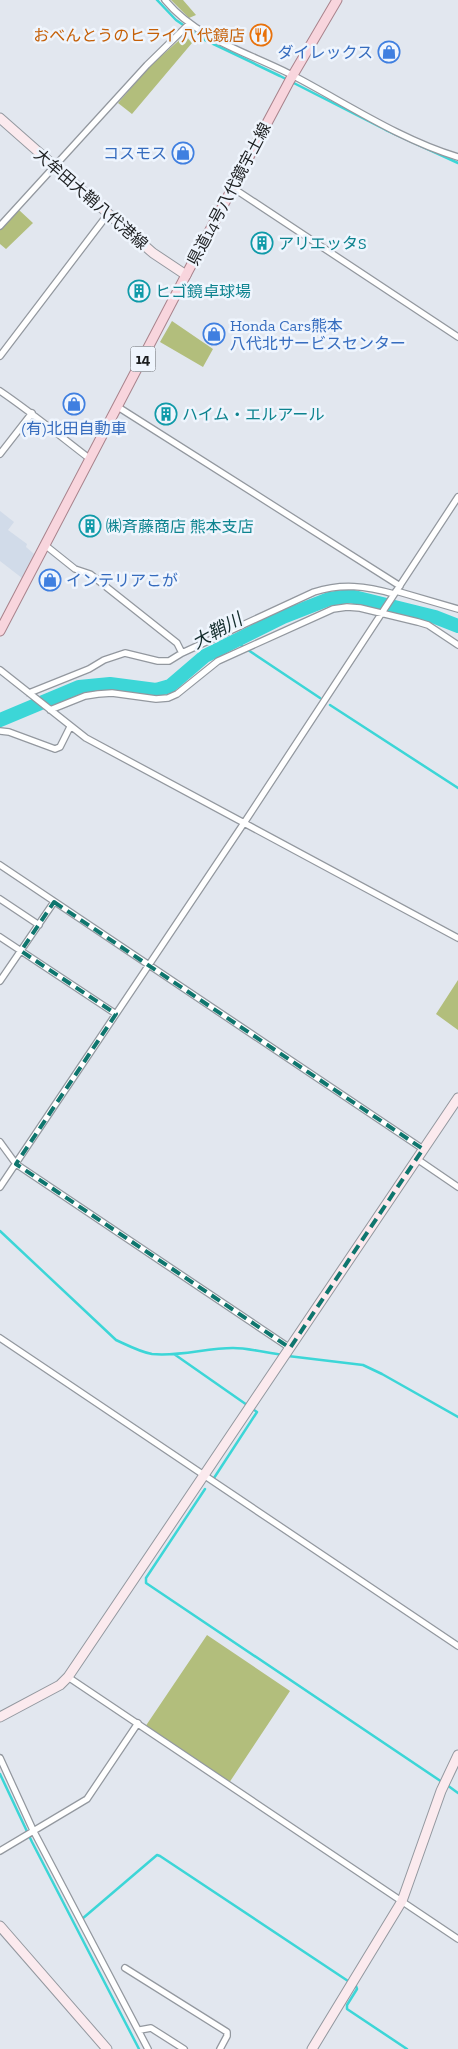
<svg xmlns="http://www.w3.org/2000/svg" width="458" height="2049" font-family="'Zilla Slab','Noto Sans JP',serif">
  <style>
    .built { fill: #d1dbe9 }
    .green { fill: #b2be7c }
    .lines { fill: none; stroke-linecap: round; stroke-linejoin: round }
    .stream { stroke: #3cd6d7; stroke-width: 2.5 }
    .river { stroke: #3cd6d7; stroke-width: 14 }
    .street-casing { stroke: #93989f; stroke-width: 8 }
    .secondary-casing { stroke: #93989f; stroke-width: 11 }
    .primary-casing { stroke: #a8838c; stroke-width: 11 }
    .street { stroke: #fff; stroke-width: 5.5 }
    .secondary { stroke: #fbeaee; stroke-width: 9 }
    .primary { stroke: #f8d5dd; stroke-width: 9 }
    .marked { fill: none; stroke: #0f766e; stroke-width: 4; stroke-dasharray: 10 6; stroke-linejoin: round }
    .labels { text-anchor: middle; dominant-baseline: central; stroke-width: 5; stroke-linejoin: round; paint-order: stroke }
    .shield { fill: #eff5fd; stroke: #5c5f63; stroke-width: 1 }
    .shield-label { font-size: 15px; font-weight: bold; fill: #1d1f21 }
    .food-label { font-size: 16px; fill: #c56008; stroke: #eff5fd; text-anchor: end }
    .shop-label { font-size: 16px; fill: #366cbe; stroke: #eff5fd; text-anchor: end }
    .street-label { font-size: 16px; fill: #1d1f21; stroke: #eff5fd }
    .culture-label { font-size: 16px; fill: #0d838f; stroke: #eff5fd; text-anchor: start }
    .water-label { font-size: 18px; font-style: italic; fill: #152e2e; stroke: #eff5fd }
  </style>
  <rect width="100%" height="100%" fill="#e2e7ef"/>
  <path class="built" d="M0,511L14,522L8,530L27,544L26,547L34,554L22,578L0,561Z"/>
  <path class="green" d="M171,0H183L196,15L189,18Z
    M185,35L192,43L132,114L118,103L150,66Z
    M19,210L33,223L6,249L0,244V230Z
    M172,321L213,349L203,367L160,342Z
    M458,980V1030L436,1014Z
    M207,1635L290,1691L229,1783L145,1727Z"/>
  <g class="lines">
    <path class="stream" d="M157,0L176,20L205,40L280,76L386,130L458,163
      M236,642L320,698
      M330,705L458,788
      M0,1231L116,1340C127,1345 140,1352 152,1354C179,1357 206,1348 233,1348C249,1348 267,1353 283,1355
      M174,1354L257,1412L214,1478
      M288,1356L363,1365L382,1374L458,1417
      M205,1489L146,1578V1583L442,1782
      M0,1774L32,1842L139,2049
      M447,1785L458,1793
      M82,1919L157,1855L160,1856L348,1981
      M356,1986L357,1989L347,2005V2009L407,2049"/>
    <path class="river" d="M0,720L79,687L110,684L156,690L170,686L205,656L283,617L329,599L350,596L435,617L458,626"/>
    <g class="street-casing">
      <path id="street" d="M165,0C198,40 250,53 294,76C347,104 401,140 458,157
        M233,188L458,337
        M0,226L147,65L189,24
        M0,356L108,214
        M0,391C31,412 60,436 90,459
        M118,407L400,586
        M0,454L32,413
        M45,545L75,569L90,574L177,643L182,653
        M396,591L458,609
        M0,670L86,738L458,938
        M29,693L89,669L104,660L125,653L158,661H169L182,653L314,592C342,583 366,586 394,594
        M50,710L85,696L98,694L112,693L156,699L168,698L177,694L218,661L333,609L347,607L360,608L418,622L428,625L458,645
        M0,731L9,732L55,749L60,747L70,727
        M0,865L423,1149
        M0,899L39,925
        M0,937L116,1014
        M0,981L54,902
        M0,1142L16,1164L290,1348
        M417,1159L458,1187
        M0,1187L244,823L458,497
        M0,1338L458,1646
        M68,1677L458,1939
        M0,1758L33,1830L148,2049
        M0,1851L87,1799L138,1723
        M125,1968L227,2032V2036L220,2049
        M140,2030L151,2028L184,2049"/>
    </g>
    <g class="secondary-casing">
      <path id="secondary" d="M0,118L153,253L186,275
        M0,1717L60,1685L68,1677L458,1098
        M0,1926L107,2049
        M312,2049L402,1901L441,1791L458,1755"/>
    </g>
    <g class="primary-casing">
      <path id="primary" d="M0,631L186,275L290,80L337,0"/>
    </g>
    <use href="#street" class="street"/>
    <use href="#secondary" class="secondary"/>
    <use href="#primary" class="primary"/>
  </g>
  <path class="marked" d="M54,902L423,1149L290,1348L16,1164L116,1014L21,951Z"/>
  <defs>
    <g id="restaurant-ring" transform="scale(1.125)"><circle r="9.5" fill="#eff5fd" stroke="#e8710a" stroke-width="1.5"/><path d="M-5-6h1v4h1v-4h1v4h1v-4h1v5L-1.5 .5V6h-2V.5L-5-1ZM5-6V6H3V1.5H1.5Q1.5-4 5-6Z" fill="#e8710a"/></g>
    <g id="shop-ring" transform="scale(1.125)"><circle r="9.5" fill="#eff5fd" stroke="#3f7fe0" stroke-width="1.5"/><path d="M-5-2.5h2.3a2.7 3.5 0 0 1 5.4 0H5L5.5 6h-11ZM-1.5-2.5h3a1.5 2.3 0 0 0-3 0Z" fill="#3f7fe0"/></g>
    <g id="building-ring" transform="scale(1.125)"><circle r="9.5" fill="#eff5fd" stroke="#0f9aa8" stroke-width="1.5"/><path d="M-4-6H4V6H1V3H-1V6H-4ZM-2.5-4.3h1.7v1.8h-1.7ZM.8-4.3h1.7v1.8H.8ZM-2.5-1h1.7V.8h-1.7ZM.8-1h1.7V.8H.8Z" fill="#0f9aa8"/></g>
  </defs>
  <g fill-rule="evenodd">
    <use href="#restaurant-ring" x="261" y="35"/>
    <use href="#shop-ring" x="389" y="52"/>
    <use href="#shop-ring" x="183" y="153"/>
    <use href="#building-ring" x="262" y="243"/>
    <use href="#building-ring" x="139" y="291"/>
    <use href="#shop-ring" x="214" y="334"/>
    <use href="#shop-ring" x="74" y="404"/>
    <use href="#building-ring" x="166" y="414"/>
    <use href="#building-ring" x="90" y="526"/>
    <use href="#shop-ring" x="50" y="580"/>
  </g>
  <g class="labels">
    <rect class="shield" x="130.5" y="346.5" width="25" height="25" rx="4"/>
    <g class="shield-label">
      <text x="143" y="359">14</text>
    </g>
    <g class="food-label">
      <text x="245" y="35">おべんとうのヒライ 八代鏡店</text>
    </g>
    <g class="shop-label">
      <text x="373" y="52">ダイレックス</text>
      <text x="167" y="153">コスモス</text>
      <text x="230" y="325" text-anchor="start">Honda Cars熊本<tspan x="230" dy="18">八代北サービスセンター</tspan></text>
      <text x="74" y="428" text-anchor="middle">(有)北田自動車</text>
      <text x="66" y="580" text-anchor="start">インテリアこが</text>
    </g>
    <g class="street-label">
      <text transform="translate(229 194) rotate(-62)">県道14号八代鏡宇土線</text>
      <text transform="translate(91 199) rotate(41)">大牟田大鞘八代港線</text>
    </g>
    <g class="culture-label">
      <text x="278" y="243">アリエッタS</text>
      <text x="155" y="291">ヒゴ鏡卓球場</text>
      <text x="182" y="414">ハイム・エルアール</text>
      <text x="106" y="526">㈱斉藤商店 熊本支店</text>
    </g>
    <g class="water-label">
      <text transform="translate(217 631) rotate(-29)">大鞘川</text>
    </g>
  </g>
</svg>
